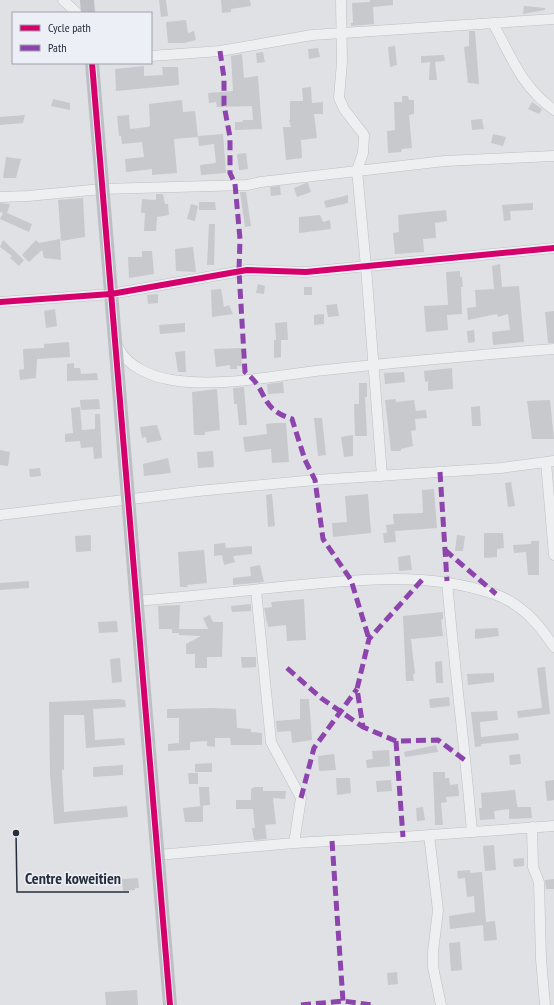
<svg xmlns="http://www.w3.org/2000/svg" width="554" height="1005" font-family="'PT Sans Narrow',sans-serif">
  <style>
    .building { fill: #c7c9cd }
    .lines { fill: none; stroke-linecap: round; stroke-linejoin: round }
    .street-casing { stroke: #bdbfc3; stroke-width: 11 }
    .street { stroke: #eeeff1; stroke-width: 10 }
    .secondary { stroke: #bdbfc4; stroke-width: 14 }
    .quiet { stroke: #8e44ad; stroke-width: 5; stroke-dasharray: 10 5; stroke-linecap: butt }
    .cycleway-casing { stroke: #eceff5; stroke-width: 8 }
    .cycleway { stroke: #d6006c; stroke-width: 6 }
    .leader { fill: none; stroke: #262e3d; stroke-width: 1.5 }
    .callout-dot { fill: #262e3d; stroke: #eceff5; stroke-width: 1.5 }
    .callout-label { font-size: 16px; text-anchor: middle; font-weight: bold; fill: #262e3d; stroke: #eceff5; stroke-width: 3; stroke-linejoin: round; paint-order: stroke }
  </style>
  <rect width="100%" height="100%" fill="#dfe1e5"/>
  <path class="building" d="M159,0H166L168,16L161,17Z
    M221,0H250L251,6L231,9V12L222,13Z
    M370,0H393V5L373,7L374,24L351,26V23H353L352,3L370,2Z
    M524,6L545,8V10L523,14Z
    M186,20L188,33L194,31L196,40L184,43H168L166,22Z
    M469,31H475L479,84L468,83L464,47L469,46Z
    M395,46L397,65L390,67L388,47Z
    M318,48L320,57L309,59L308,49Z
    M263,52L265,62L257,63L256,53Z
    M242,54L244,78L258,76L262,129L235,130V122H242L243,120H253L252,106L217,107L216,102L209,103L208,93L233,91L231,56Z
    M444,55L445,61L435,62L437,80H429L430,62L421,63V56Z
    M144,66V76L163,75L162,67H178L179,85L116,91L115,69Z
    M311,87L312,103L323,102V114H314L317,138L301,140L302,158L286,160L283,127H291L289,120H290V101H303L302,88Z
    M402,96H408L409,100H414V114L409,115L412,148L402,149L401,152L388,153L387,131L395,130L394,102H402Z
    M53,99L70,103V110L51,106Z
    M182,100L183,112L195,111L198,137L174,139L177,173L152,175V169L126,172L125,159L144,157L142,142L122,144L121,136H119L117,116L129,115L130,129L148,127L150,125L149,104Z
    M532,102L542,109L539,114L528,109Z
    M25,115L23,123L0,125V117Z
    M482,119L484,129L472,130L471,120Z
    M223,134L226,173L201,175L200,165L216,163L214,144L199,146L198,136Z
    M493,134L506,137L503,146L491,143Z
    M246,153L248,169L239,170L237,154Z
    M6,157L21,159L16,178H3Z
    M306,183H308L311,192L297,197L294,188Z
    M280,186L281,195L271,196L270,187Z
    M240,192H246L251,226L245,227Z
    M156,194H163L165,204H168L169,215L157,217L156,231H144L145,213H141L142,199L156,200Z
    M348,195V203L326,208L324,201Z
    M83,198L85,237L61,241L58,200Z
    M199,202H215L216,210H199Z
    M0,203L10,204L7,213L32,224L29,232L0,219L3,213L0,212Z
    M533,203V210L510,211L511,220L504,221L502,205Z
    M191,204L198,206L195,221L187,219Z
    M446,210L447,221L435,223L436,238L423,239L424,252L395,254L393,233L399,232L398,215Z
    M320,215L323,222L330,220L331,229L299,233V217Z
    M209,224H215L214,265H207Z
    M60,239L61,260L44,258L42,250L29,262L22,255L36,240L39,243Z
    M3,240L24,260L19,266L10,258L12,256L0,247Z
    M193,247L196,272L176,271L175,249Z
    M142,251H152L154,274L129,278L128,257H142Z
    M500,264L502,287L519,286L524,342L493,345L492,332L510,330L508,314L498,317L497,314L468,320L467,308L476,307L475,290L494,289L492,266Z
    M460,271V277H462L463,287H461L462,314L447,315L448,330L426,332L424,306L448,305L446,272Z
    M258,284L265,286L264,294L256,293Z
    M304,287H312V295H304Z
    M221,289L224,307L229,305L233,314L212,317L211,290Z
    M158,294V303L148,304L147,295Z
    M337,304L339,316L328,317L326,305Z
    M55,309L57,326L46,328L44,311Z
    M554,311V343H548L545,312Z
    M324,314V324L314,325V315Z
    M287,322L288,340H281V357L274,358V340H276L275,323Z
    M185,323V332L160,334L159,325Z
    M474,330L475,342L468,343L467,331Z
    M69,342L70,357L37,359L36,378L20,380L19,370L24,369L23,349L44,348V344Z
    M241,348L242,366H237V369H230V365L216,367L214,349Z
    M185,351L186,372H178L175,352Z
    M74,363V368H80L81,374L97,373L98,380L67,381V364Z
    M452,368L453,389L428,391V381L425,382L424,371Z
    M404,372L405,382L385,384L384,373Z
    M283,382L284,393L268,394L267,384Z
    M359,383H367V397H365L367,436H355L354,404H359Z
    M244,387L247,425H239L237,404H234L233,388Z
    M217,389L220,430L205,432V435H194L192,392Z
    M99,399L100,409L81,410L80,400Z
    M396,399V402L414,400L416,411L426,410L427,418L415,419L416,430L411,431L413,446L401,449V451H391L385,400Z
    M550,400L554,439H532L527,401Z
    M480,406L481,426H472L471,407Z
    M80,407L82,430L95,429V414H100L102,458L94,459L93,447L81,448L80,441L65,442V434L73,433L71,408Z
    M314,418H322L326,455L318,456Z
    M275,423H286L289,462L272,463L271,449L245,452L243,437L267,434L266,424Z
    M157,425L162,440L147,443L146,437L142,438L140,427Z
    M353,435V456L344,457L341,437Z
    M0,450L10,452L8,466L0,465Z
    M213,451L214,467L198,468L197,452Z
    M168,458L171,473L144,476L143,464Z
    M40,468L41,476L30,477L29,469Z
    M511,482L515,506L508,507L505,483Z
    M434,489L437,528L395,531L396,542L384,543L383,533H387L386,525L394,524L393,514L423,513L422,490Z
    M272,494L275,526L268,527L266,495Z
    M368,494L371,533L333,537L332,523L347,522L345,496Z
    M484,533H503L504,548L497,549V557L484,558Z
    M91,535V551L76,552L75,536Z
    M457,535L465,536L463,551H455Z
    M531,541H539V575H528L526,552L514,553L513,545L531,544Z
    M225,543L226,548L252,546V554L233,556L235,562L224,565L222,555L214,556V544Z
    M204,550L207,583L187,585L188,587H180L178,552Z
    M410,555L412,570L399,571L398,557Z
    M260,565L264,582L233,585V578L251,576L250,567Z
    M29,581V588L0,590V583Z
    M304,599L306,640L287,641L286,625L268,627L264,608L272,607L271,602Z
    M251,604V611L232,612L231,606Z
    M180,605L179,629H208L203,618L210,615L213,622H223L222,657H207V668H195V654H186V644L201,636L179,635V633H172V629H159L158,606Z
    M443,612V619L441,620L443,636L411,639L415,674H413L414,681H406L403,616Z
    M117,621L118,632L99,633L98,622Z
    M498,628L499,636L475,639V629Z
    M241,657H256V667L242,668Z
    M120,658L122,682L112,683L110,659Z
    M442,661L443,683H436L435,662Z
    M545,667L550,714L518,718L517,711L542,708L537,668Z
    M494,673V682L468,685L467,674Z
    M449,697L450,706L430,708L429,699Z
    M119,699L125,700L126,707L93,709L95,740L124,738L125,745L86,748L84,715H64V770H62L64,812L127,806L128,817L54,824L50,773L49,702Z
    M300,699H309L312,740L292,743L291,731L277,732L276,721L300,719Z
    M212,708L236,709L237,728L251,729V732L262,733V745H231L230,738H215V747L207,746V741L190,742V750L168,751V744L179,743V718H167V709Z
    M497,711L498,720L480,722L481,737L518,733L519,740L481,744L482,746L475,747L471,712Z
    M436,745L438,752L405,757L404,752Z
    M389,750L390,766L367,768L366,760L373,759L372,751Z
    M334,754L336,770L319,771L318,756Z
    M520,754L521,764L510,765L509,755Z
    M212,763V772H195V764Z
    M123,765V775L93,777V767Z
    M433,772H445V778H449L450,785L458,784L459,796L446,797L447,802L441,803L443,825H435Z
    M188,773H198V784H189Z
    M336,778H350L351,793L337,795Z
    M391,780L392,791L377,792L376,781Z
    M554,780V800L547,801L545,781Z
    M199,787H209L210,805L200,806Z
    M255,787H263V791H286L285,799L273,798L276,824L265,825L267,839L254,840L252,828H255L253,809H236V800H251V789Z
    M515,790L517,805L518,807H531L532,818L509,819V809L494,811L495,819L480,820L479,808H482L481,793Z
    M203,806V822H185L183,808Z
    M423,807L425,820L417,821L416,808Z
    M494,845L496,870L485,871L483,846Z
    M524,858V866L514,867L513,859Z
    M470,870V873L482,872L486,922L495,921L497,940L484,941L483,925L450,929L449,916L475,912L474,896L467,897L465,878L458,879L457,871Z
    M138,878L139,888H135V890L123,891L122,879Z
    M554,879V889H546L545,880Z
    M460,942L462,970L451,971L449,943Z
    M397,972L398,984L388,985L387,973Z
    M137,990L138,1005H106L105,992Z"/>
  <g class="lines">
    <g class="street-casing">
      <path id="street" d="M63,0L77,13
        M341,0L342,62L339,98L344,109L364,135L363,153L357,170L366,267L382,476
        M493,23C511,57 522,87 554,110
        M151,56L220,51L312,35L554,19
        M0,197L28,196L102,189L247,185L261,182L445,161L554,156
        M0,302L111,294L247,270L306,272L554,248
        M118,347C126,366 152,377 172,380C223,388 275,375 325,370C401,362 478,355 554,349
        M546,462L554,555
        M0,515L198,491L315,480L501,468L554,461
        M447,581C454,665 465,748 472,832
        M256,590L271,742L301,798L294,843
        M137,601C181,597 225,593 270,588C344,581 422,569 494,594C521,603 539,624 554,647
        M532,827L533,867L539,882L541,959L545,1005
        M429,835L438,910L433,952V967L441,1005
        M158,855L294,843L403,837L554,826"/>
    </g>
    <use href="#street" class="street"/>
    <path class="secondary" d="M87,0L88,13
      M92,63L170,1005"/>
    <path class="quiet" d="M220,51L224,78V105L230,137V173L235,184L240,239L239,271L245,372C269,390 258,408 292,419L305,460L315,480L323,539L351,580L369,639
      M440,472L447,581
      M445,550L496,594
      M422,580L369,639L357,689L363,727L396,741L438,740L466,761
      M287,668L321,698L363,727
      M396,741L403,837
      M301,798L314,748L357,689
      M332,841L343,1001
      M301,1005L343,1001L373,1005"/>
    <g class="cycleway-casing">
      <path id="cycleway" d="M92,63L170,1005
        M0,302L111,294L247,270L306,272L554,248"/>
    </g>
    <use href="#cycleway" class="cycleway"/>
  </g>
  <path class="leader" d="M16 833L17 892H129"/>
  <circle class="callout-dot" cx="16" cy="833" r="4"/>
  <g class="callout-label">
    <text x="73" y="884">Centre koweitien</text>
  </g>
  <rect x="12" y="12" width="140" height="52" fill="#eceff5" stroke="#9da2ab"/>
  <rect x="20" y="25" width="20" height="6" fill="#d6006c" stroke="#9da2ab"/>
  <text x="48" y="32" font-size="12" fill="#262e3d">Cycle path</text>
  <rect x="20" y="45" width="20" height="6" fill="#8e44ad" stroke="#9da2ab"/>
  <text x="48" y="52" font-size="12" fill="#262e3d">Path</text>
</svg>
